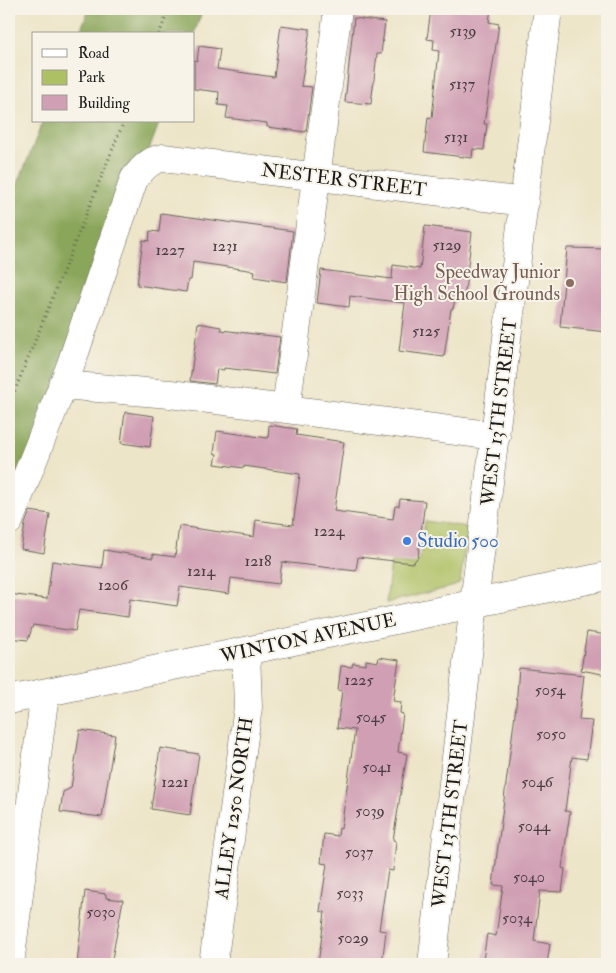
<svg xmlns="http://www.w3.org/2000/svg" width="616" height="973" font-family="'IM FELL Double Pica',serif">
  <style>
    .green { fill: #aec064; stroke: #656e40 }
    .forest { fill: #8aa65a; stroke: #53613b }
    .building { fill: #d09fb3 }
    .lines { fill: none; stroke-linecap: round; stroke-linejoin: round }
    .minor-casing { stroke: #656258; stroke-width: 29 }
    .path { stroke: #656258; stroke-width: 3; stroke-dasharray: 1 4; stroke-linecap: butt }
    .minor { stroke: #fff; stroke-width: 28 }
    .education-dot { fill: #8d6e63; stroke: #f7f3e8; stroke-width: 2 }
    .shop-dot { fill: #3f7fe0; stroke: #f7f3e8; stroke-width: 2 }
    .labels { text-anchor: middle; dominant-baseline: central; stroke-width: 4; stroke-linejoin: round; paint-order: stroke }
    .number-label { font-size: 16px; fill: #493d42 }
    .street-label { font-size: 19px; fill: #1c1c1c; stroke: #f7f3e8 }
    .education-label { font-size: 19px; fill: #785e54; stroke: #f7f3e8; text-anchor: end }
    .shop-label { font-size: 19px; fill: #366cbe; stroke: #f7f3e8; text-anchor: start }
  </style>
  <rect width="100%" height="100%" fill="#f7f3e8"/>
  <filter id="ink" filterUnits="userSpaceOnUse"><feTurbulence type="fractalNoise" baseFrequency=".02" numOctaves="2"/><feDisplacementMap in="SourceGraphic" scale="10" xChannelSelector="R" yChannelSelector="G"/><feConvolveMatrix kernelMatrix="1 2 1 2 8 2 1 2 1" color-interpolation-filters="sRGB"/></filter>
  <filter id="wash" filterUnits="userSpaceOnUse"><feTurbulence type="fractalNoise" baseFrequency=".0096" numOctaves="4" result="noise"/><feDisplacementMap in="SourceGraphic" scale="20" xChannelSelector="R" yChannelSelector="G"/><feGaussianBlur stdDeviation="1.12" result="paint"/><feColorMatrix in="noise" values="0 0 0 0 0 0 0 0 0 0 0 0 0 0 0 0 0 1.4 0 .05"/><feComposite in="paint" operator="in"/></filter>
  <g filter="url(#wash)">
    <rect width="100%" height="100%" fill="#ede5c8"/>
    <path class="green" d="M425,521L468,527L460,582L455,586L386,603L391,562L413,565L420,559Z"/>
    <path class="forest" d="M89,9H203L194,34H79Z
      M43,121H160L9,518V206Z"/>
    <g id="blocks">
      <path class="building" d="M431,9H491L489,22L499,24L484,124H487L484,150L473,149L472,158L424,152L428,117L432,118L439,51L433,50L434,40L427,39Z
        M354,18L385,22L381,54H377L371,104L345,102Z
        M281,25L310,29L301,86L312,87L306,132L267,127V123L226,118L228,106L218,105L219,92L194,89V60L197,61L199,46L220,49L217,69L274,77Z
        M161,213L293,231L287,282L254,277L255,271L193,262L191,280H188L186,292L137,285L143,240L149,241L150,231L159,232Z
        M425,226L472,232L464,300L455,299L453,309H451L444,357L399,351L405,303L350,296L349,307L317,303L321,270L392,279L393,265L420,269Z
        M567,248L607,249V332L560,327Z
        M198,323L221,327V330L280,337L275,374L224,368V370L217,369L215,384L190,381Z
        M125,412L154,416L150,447L121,443Z
        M269,425L297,429L296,435L344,442L334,511L393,519L395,506H399L400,499L425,501L418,557L413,563L358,557L356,571L282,562L279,584L231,578L229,594L180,587L177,606L130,599L128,617L79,610L75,631L33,625L28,640L9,638V594L47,599L52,561L102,568L104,550L153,558V554L175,557L179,526L254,537L256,520L293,525L300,474L244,466V468L215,464L217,454L214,453L217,431L268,438Z
        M30,511L50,514L44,553L21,549L25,524Z
        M587,632L607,635V675L581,670Z
        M379,657L399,660L393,701L401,702L400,713L403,714L398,752L407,754L393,840L396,841L393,871L388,870L379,930L386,931L382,964H318L325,912L320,911L327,864L321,863L324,834L338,836L339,828L341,829L355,730L337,728L342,691L338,690L341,666L352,667L353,663L366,665V660L378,662Z
        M519,668L584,675L579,720L592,721L587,759L572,757L565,811L570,812L562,868L565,869L562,892L540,891L534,941L550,944L547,964H494V961L483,960L487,934L496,936L503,886L493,885L516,706Z
        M80,730L115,735L102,817L60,812L63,792L71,788Z
        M160,748L199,754L190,815L151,809Z
        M85,891L106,894V898L123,900L111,964H77Z"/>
    </g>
  </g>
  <g filter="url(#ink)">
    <use href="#blocks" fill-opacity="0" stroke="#656258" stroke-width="1"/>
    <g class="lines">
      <g class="minor-casing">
        <path id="minor" d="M62,385L170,394L496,436
          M286,409L338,9
          M9,521L70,367L134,179C143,168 149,160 163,158L525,202
          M9,700L607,576
          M10,964L45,693
          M213,964L248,707L246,651
          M432,964L474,603L548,9"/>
      </g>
      <path class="path" d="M159,34L169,9
        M9,405L124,121"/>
      <use href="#minor" class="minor"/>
    </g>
  </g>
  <circle class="education-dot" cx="570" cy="283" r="5"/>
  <circle class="shop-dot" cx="407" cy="541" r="5"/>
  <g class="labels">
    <g class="number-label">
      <text x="463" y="31">5139</text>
      <text x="462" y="84">5137</text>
      <text x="456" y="137">5131</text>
      <text x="447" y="245">5129</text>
      <text x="225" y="246">1231</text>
      <text x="170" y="250">1227</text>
      <text x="426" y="331">5125</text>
      <text x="329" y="531">1224</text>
      <text x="258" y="561">1218</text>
      <text x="201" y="571">1214</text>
      <text x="113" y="585">1206</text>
      <text x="359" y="680">1225</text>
      <text x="550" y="690">5054</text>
      <text x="371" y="717">5045</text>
      <text x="551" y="734">5050</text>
      <text x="377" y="767">5041</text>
      <text x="175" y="782">1221</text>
      <text x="537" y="782">5046</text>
      <text x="370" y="811">5039</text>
      <text x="534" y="826">5044</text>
      <text x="359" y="852">5037</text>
      <text x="529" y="877">5040</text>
      <text x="350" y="893">5033</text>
      <text x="101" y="912">5030</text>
      <text x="517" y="918">5034</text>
      <text x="353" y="938">5029</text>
    </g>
    <g class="street-label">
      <text transform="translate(344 180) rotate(7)">NESTER STREET</text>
      <text transform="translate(499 412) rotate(-83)">WEST 13TH STREET</text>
      <text transform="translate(308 638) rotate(-12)">WINTON AVENUE</text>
      <text transform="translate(234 808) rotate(-82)">ALLEY 1250 NORTH</text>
      <text transform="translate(450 814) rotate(-83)">WEST 13TH STREET</text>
    </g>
    <g class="education-label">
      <text x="560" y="272">Speedway Junior<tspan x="560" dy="22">High School Grounds</tspan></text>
    </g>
    <g class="shop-label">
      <text x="417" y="541">Studio 500</text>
    </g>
  </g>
  <rect width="616" height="973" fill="none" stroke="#f7f3e8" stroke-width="30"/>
  <rect x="32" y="32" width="162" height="90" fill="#f7f3e8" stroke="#9f9d96"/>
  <rect x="42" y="49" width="25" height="8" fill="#ffffff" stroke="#9f9d96"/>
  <text x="78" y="58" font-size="15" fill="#1c1c1c">Road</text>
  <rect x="42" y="70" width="25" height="15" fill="#aec064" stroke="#9f9d96"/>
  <text x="78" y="82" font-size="15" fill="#1c1c1c">Park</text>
  <rect x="42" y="95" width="25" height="15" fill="#d09fb3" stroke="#9f9d96"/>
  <text x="78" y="108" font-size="15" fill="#1c1c1c">Building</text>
</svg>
